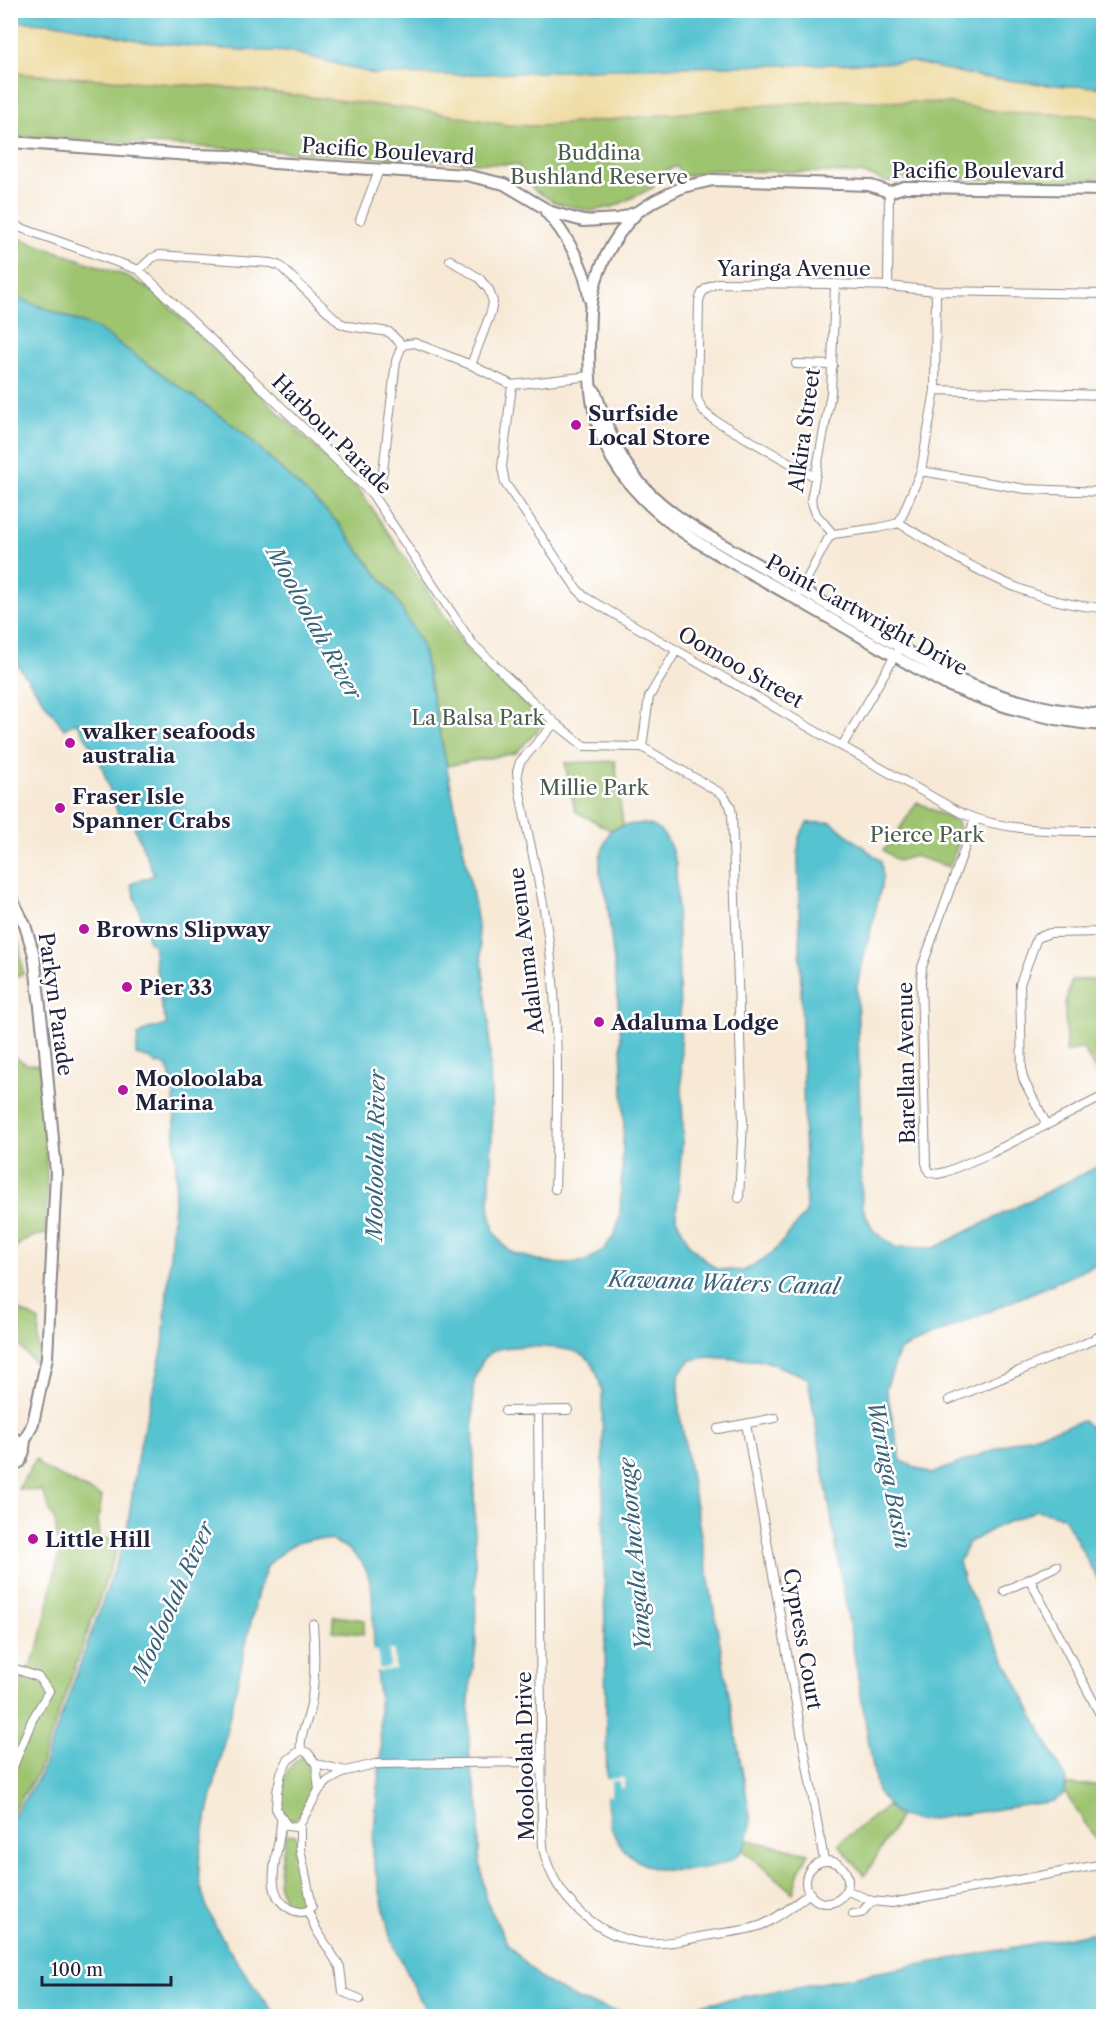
<svg xmlns="http://www.w3.org/2000/svg" width="1114" height="2027" font-family="'Libre Caslon Text',serif">
  <style>
    .green { fill: #9ec470; stroke: #607356; stroke-width: 1.5 }
    .sand { fill: #eeda9e; stroke: #887e6c; stroke-width: 1.5 }
    .water { fill: #57c3d1; stroke: #3c7286; stroke-width: 1.5 }
    .pier { fill: #f7e9d6 }
    .lines { fill: none; stroke-linecap: round; stroke-linejoin: round }
    .street-casing { stroke: #8c8688; stroke-width: 10 }
    .secondary-casing { stroke: #8c8688; stroke-width: 14 }
    .street { stroke: #fff; stroke-width: 8 }
    .secondary { stroke: #fff; stroke-width: 10 }
    .poi-dot { fill: #b5179e; stroke: #fff; stroke-width: 2 }
    .labels { text-anchor: middle; dominant-baseline: central; stroke-width: 5; stroke-linejoin: round; paint-order: stroke }
    .street-label { font-size: 21px; fill: #22223b; stroke: #fff }
    .park-label { font-size: 21px; fill: #4d5b4e; stroke: #fff }
    .poi-label { font-size: 21px; font-weight: bold; fill: #22223b; stroke: #fff; text-anchor: start }
    .water-label { font-size: 22px; font-style: italic; fill: #376277; stroke: #fff }
  </style>
  <rect width="100%" height="100%" fill="#fff"/>
  <filter id="ink" filterUnits="userSpaceOnUse"><feTurbulence type="fractalNoise" baseFrequency=".0167" numOctaves="2"/><feDisplacementMap in="SourceGraphic" scale="12" xChannelSelector="R" yChannelSelector="G"/><feConvolveMatrix kernelMatrix="1 2 1 2 8 2 1 2 1" color-interpolation-filters="sRGB"/></filter>
  <filter id="wash" filterUnits="userSpaceOnUse"><feTurbulence type="fractalNoise" baseFrequency=".008" numOctaves="4" result="noise"/><feDisplacementMap in="SourceGraphic" scale="24" xChannelSelector="R" yChannelSelector="G"/><feGaussianBlur stdDeviation="1.35" result="paint"/><feColorMatrix in="noise" values="0 0 0 0 0 0 0 0 0 0 0 0 0 0 0 0 0 1.4 0 .05"/><feComposite in="paint" operator="in"/></filter>
  <g filter="url(#wash)">
    <rect width="100%" height="100%" fill="#f7e9d6"/>
    <path class="green" d="M10,73L234,88L429,111L507,125L541,126L768,105L841,100L950,103L1001,112L1084,115L1103,119V181L1094,179L1051,183L1029,180L917,178L885,182L872,176L859,173L713,170L686,176L682,175L677,166L651,177L654,187L613,207L590,211L556,203L534,190L517,165L11,136Z
      M10,235L129,277L154,292L360,491L466,648L538,717L541,724L539,729L516,753L447,766L422,645L394,596L337,522L240,430L98,329L11,295Z
      M615,761L623,825L610,830L575,811L565,763Z
      M917,802L957,822L962,835L949,867L915,856L898,861L883,850L889,845Z
      M19,942L23,974L11,979V943Z
      M1103,979V1035L1095,1051L1103,1068V1085L1083,1048L1066,1052L1065,1003L1072,980Z
      M11,1055L27,1064L40,1065L47,1177L46,1234C31,1236 19,1240 11,1254Z
      M11,1298L20,1311L39,1320L38,1368L11,1335Z
      M36,1459L43,1468L102,1497L98,1520L99,1539L121,1538L38,1772L11,1815V1704L39,1647L59,1554L55,1522L42,1491L18,1489Z
      M334,1616L365,1620L363,1634L332,1631Z
      M303,1757L307,1758C321,1776 308,1806 294,1820H287L282,1814C280,1795 282,1765 303,1757Z
      M1066,1785H1103V1850L1065,1793Z
      M887,1806L900,1816L865,1876L838,1844Z
      M289,1834L296,1835L297,1842L294,1852C301,1860 298,1871 299,1881C301,1890 307,1894 306,1904L297,1907L286,1903L278,1884L285,1838Z
      M748,1840L809,1853L799,1871L793,1893L742,1849Z"/>
    <path class="sand" d="M10,21L62,24L145,42L225,49L292,52L374,74L458,75L636,68L912,62L981,77L1050,85L1103,87V119L1084,115L1001,112L950,103L841,100L768,105L541,126L507,125L429,111L234,88L11,73Z"/>
    <path class="water" d="M10,11H1103V87L1050,85L981,77L912,62L636,68L458,75L374,74L292,52L225,49L145,42L62,24L11,21Z
      M10,295L98,329L240,430L337,522L394,596L422,645L476,911L489,1022L492,1138L489,1207L494,1232L504,1246L513,1253L548,1263L564,1264L585,1261L603,1251L615,1234L620,1215L624,1118L620,1022L607,898L600,873V857L610,830C649,816 667,824 676,865L683,1131L676,1218L690,1246L716,1269L744,1271L772,1254L806,1213L798,857L799,837L807,823L831,822L881,861L883,879L857,986L862,1206L873,1230L895,1247L934,1248L1103,1164V1262L900,1350L886,1388L901,1461L931,1474L1016,1441L1083,1421L1103,1436V1589L1064,1517L1037,1510L996,1527L968,1543L959,1562L964,1581L1066,1779L1065,1793L1054,1801L918,1821L895,1814L877,1791L808,1378L765,1361L709,1357L691,1360L679,1374V1410L751,1821C749,1833 748,1847 738,1855C718,1870 670,1875 647,1866C636,1861 625,1852 618,1842C610,1830 609,1816 607,1802L602,1391C598,1377 596,1364 583,1355C569,1346 506,1343 492,1352C480,1359 476,1375 473,1387L476,1646L469,1695V1748L471,1771L479,1804V1855L486,1900L508,1945L541,1979L579,2001L621,2012L671,2010L1103,1931V2016H428L390,1937L372,1855L381,1752L379,1700L374,1649L372,1590L367,1572L361,1561L347,1548L330,1540L313,1539L294,1544L277,1556L267,1567L258,1591L204,1830C201,1845 198,1860 199,1876C205,1926 248,1976 276,2016H11V1820L40,1775L126,1537L138,1454L163,1347L176,1176L174,1095L168,1067L161,1063L157,1065L151,1059L136,1055L138,1036L148,1029L167,1025L161,1005L153,944L149,942L131,884L154,875L129,814L119,817L99,758L76,722L64,729L11,656Z"/>
    <path class="pier" d="M389,1650H394L395,1669L374,1672L372,1651H378L379,1669L390,1667Z
      M620,1778H624V1788H620L619,1781H611V1796H605L606,1779Z"/>
  </g>
  <g filter="url(#ink)">
    <g class="lines">
      <g class="street-casing">
        <path id="street" d="M360,220L379,170
          M10,224L139,270L372,494L472,643L555,723L584,746L642,747
          M450,260L479,278L489,290L493,302L491,312L471,365
          M139,270L152,258L159,255L271,263L280,266L340,323L348,326L389,332L402,345L415,343L471,365L512,385L590,376
          M888,286L889,192
          M796,364L833,365
          M512,385L502,467L505,483L577,589L585,597L829,739L961,813C1005,832 1056,831 1104,831
          M935,390L1104,395
          M921,471L1026,489L1104,492
          M815,477L714,420L704,412L697,399L699,301C702,289 707,287 718,283L835,284L888,286L936,291L1104,294
          M372,494L379,484L383,471L396,361L402,345
          M899,523C962,562 1027,604 1104,608
          M833,534L878,528L899,523L921,471L935,390L936,291
          M833,534L816,514L811,500L831,393L835,284
          M800,592L828,539L833,534
          M555,723L520,762L517,772C523,820 537,867 545,915C560,1005 558,1099 555,1189
          M842,746L897,652
          M642,747L722,794L730,805L732,814L743,1122L739,1198
          M642,747L649,697L676,651
          M975,819L922,967L921,981L926,1163L929,1172L937,1174L946,1172L991,1153L1104,1096
          M1047,1125L1024,1081L1022,1073L1020,984L1037,938L1050,933L1104,932
          M949,1400L1084,1344L1104,1334
          M505,1411L568,1410
          M538,1411L542,1825C543,1834 542,1844 544,1852C555,1898 600,1940 648,1943C668,1945 691,1938 711,1935C727,1932 749,1931 764,1924C781,1916 795,1904 810,1893
          M746,1424L824,1860
          M718,1429L775,1418
          M1030,1580L1104,1722
          M1004,1591L1057,1566
          M10,1667L38,1677L49,1691L32,1720L10,1774
          M301,1750C299,1735 307,1724 310,1709C316,1681 315,1652 313,1624
          M301,1750L308,1753L316,1764L346,1771
          M316,1764L319,1790
          M281,1819C282,1847 259,1891 289,1908C295,1912 301,1913 308,1911
          M300,1824L295,1827L287,1826L276,1809L277,1792L281,1773L288,1760L301,1750
          M806 1882a21 21 0 1 1 42 0a21 21 0 1 1-42 0Z
          M846,1890L872,1901L892,1903L1104,1864
          M308,1911L312,1906L300,1849V1824L319,1790L328,1781L346,1771L375,1764L542,1762
          M308,1911L316,1929L340,1967L343,1992L360,1999
          M853,1914L861,1913L872,1901"/>
      </g>
      <g class="secondary-casing">
        <path id="secondary" d="M10,142L190,155L232,156L273,163L466,175L504,184L551,212L583,221L619,219L639,211L656,200L683,187L713,180L869,185L889,192L904,187H914L1104,190
          M546,212C565,232 587,270 589,298
          M635,215C612,238 595,272 591,304C589,316 590,328 589,340C589,382 590,421 612,459C650,525 728,559 791,596C842,625 893,656 945,684C996,706 1048,722 1104,725
          M595,391C606,424 617,457 641,484C675,522 725,545 769,571C829,606 890,641 950,676C999,698 1050,712 1104,715
          M10,895L25,925L34,955L45,1050L56,1173L47,1358L33,1423L25,1440L24,1448
          M10,1436L21,1442L24,1451L20,1462L10,1466"/>
      </g>
      <use href="#street" class="street"/>
      <use href="#secondary" class="secondary"/>
    </g>
  </g>
  <g class="poi-dot">
    <circle cx="576" cy="425" r="6"/>
    <circle cx="70" cy="743" r="6"/>
    <circle cx="60" cy="808" r="6"/>
    <circle cx="84" cy="929" r="6"/>
    <circle cx="127" cy="987" r="6"/>
    <circle cx="599" cy="1022" r="6"/>
    <circle cx="123" cy="1090" r="6"/>
    <circle cx="33" cy="1539" r="6"/>
  </g>
  <g class="labels">
    <g class="street-label">
      <text transform="translate(388 151) rotate(4)">Pacific Boulevard</text>
      <text x="978" y="170">Pacific Boulevard</text>
      <text x="794" y="268">Yaringa Avenue</text>
      <text transform="translate(804 430) rotate(-82)">Alkira Street</text>
      <text transform="translate(332 434) rotate(45)">Harbour Parade</text>
      <text transform="translate(867 615) rotate(29)">Point Cartwright Drive</text>
      <text transform="translate(741 667) rotate(30)">Oomoo Street</text>
      <text transform="translate(526 951) rotate(-97)">Adaluma Avenue</text>
      <text transform="translate(56 1004) rotate(82)">Parkyn Parade</text>
      <text transform="translate(906 1063) rotate(-91)">Barellan Avenue</text>
      <text transform="translate(803 1639) rotate(80)">Cypress Court</text>
      <text transform="translate(525 1756) rotate(-91)">Mooloolah Drive</text>
    </g>
    <g class="park-label">
      <text x="599" y="152">Buddina<tspan x="599" dy="24">Bushland Reserve</tspan></text>
      <text x="478" y="717">La Balsa Park</text>
      <text x="594" y="787">Millie Park</text>
      <text x="927" y="834">Pierce Park</text>
    </g>
    <g class="poi-label">
      <text x="588" y="413">Surfside<tspan x="588" dy="24">Local Store</tspan></text>
      <text x="82" y="731">walker seafoods<tspan x="82" dy="24">australia</tspan></text>
      <text x="72" y="796">Fraser Isle<tspan x="72" dy="24">Spanner Crabs</tspan></text>
      <text x="96" y="929">Browns Slipway</text>
      <text x="139" y="987">Pier 33</text>
      <text x="611" y="1022">Adaluma Lodge</text>
      <text x="135" y="1078">Mooloolaba<tspan x="135" dy="24">Marina</tspan></text>
      <text x="45" y="1539">Little Hill</text>
    </g>
    <g class="water-label">
      <text transform="translate(314 623) rotate(61)">Mooloolah River</text>
      <text transform="translate(376 1155) rotate(-89)">Mooloolah River</text>
      <text transform="translate(724 1283) rotate(2)">Kawana Waters Canal</text>
      <text transform="translate(889 1475) rotate(79)">Waringa Basin</text>
      <text transform="translate(635 1554) rotate(-95)">Yangala Anchorage</text>
      <text transform="translate(173 1601) rotate(-66)">Mooloolah River</text>
    </g>
  </g>
  <rect width="1114" height="2027" fill="none" stroke="#fff" stroke-width="36"/>
  <path d="M42 1976v9h129v-9" fill="none" stroke="#22223b" stroke-width="3"/>
  <text x="51" y="1976" font-size="18" fill="#22223b" stroke="#ffffff" stroke-width="4.5" paint-order="stroke">100 m</text>
</svg>
